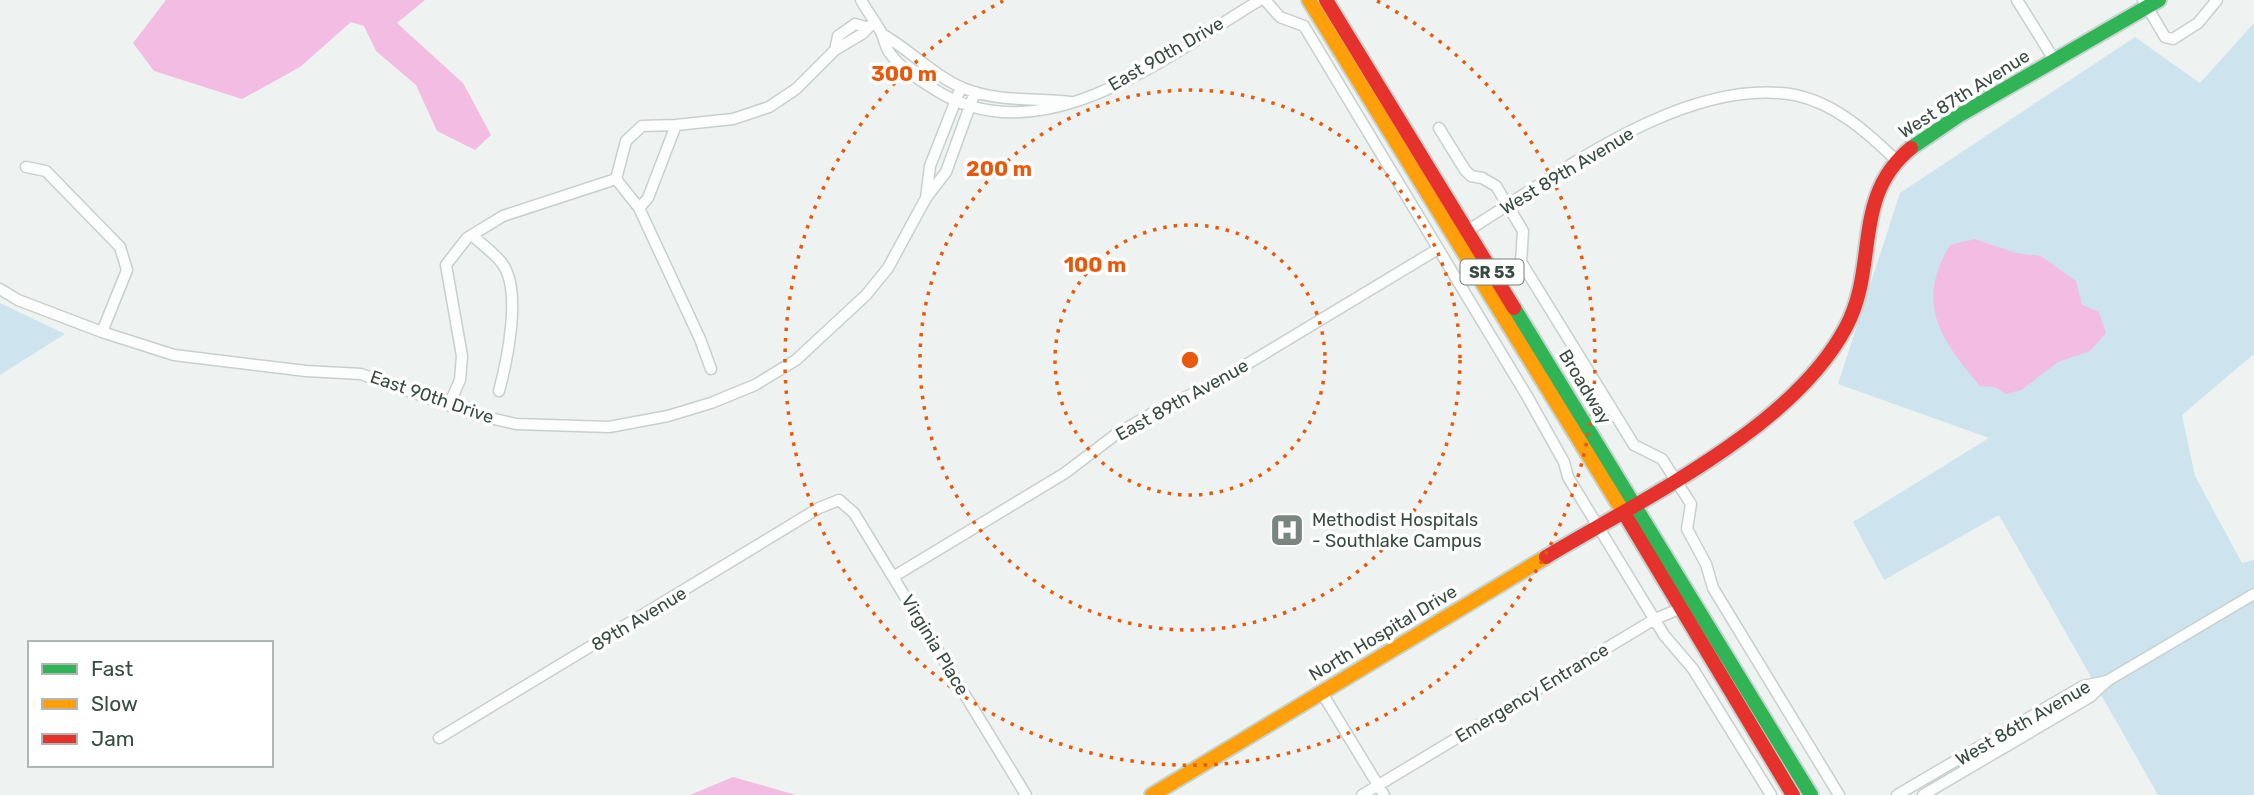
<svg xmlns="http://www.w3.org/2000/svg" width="2254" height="795" font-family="Rubik,sans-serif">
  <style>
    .green { fill: #cde4ee }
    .water { fill: #f3bce2 }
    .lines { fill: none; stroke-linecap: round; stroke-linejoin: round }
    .street-casing { stroke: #c8d0cc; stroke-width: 13 }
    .fast-casing { stroke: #c5d3ce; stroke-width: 18 }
    .slow-casing { stroke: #c5d3ce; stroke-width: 18 }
    .jam-casing { stroke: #c5d3ce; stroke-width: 18 }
    .street { stroke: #fcfdfd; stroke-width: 10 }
    .fast { stroke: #30b455; stroke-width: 14 }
    .slow { stroke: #ff9f0a; stroke-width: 14 }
    .jam { stroke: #e5322d; stroke-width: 14 }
    .ring { fill: none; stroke: #e8590c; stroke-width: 3.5; stroke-dasharray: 3.5 7 }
    .labels { text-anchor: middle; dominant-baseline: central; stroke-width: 7; stroke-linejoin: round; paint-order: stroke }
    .shield { fill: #fff; stroke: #74827b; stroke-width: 2 }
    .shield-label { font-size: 16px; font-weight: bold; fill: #384c42 }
    .street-label { font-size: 18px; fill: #384c42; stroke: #fff }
    .poi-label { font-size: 18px; fill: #384c42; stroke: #fff; text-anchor: start }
    .centre { fill: #e8590c; stroke: #fff; stroke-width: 3.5 }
    .ring-label { font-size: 21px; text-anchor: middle; font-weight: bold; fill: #e8590c; stroke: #fff; stroke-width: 7; stroke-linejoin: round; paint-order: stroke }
  </style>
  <rect width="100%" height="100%" fill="#eef3f1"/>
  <path class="green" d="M2254,23V354L2182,415L2195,476L2242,563L2254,560V795H2158L1999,515L1884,580L1853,522L1989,438L1838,384L1900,193L2135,37L2200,83Z
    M0,303L65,334L0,375Z"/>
  <path class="water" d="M166,0H425L397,23L463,83L491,135L475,150L437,131L416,85L376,51L364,26L351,22L300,67L242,99L154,71L133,43Z
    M1975,239L2016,253L2041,256L2076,281L2082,305L2099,312L2106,333L2090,351L2058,362L2021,390L2006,394L1995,387L1980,386C1942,341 1914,304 1950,245Z
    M733,777L796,795H690Z"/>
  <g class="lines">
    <g class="street-casing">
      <path id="street" d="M861,0C867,11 875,21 881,32C884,38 885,46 889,52C899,67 918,79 934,89C1041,159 1168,55 1260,0
        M1265,0L1280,17L1304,26L1527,396L1564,462L1568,477L1664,635L1693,669L1771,795
        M2017,0L2055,61
        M2143,0L2165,37L2173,39L2198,23L2217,0
        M882,34C910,50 933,75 963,88C996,102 1034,98 1070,102
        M835,50L838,36L855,24L866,27
        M676,125L733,119L769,107L796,89L835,50L862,34L874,22
        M1439,128L1465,170L1471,176L1482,178L1496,186L1523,231L1521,262L1634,445L1662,459L1691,504L1687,529L1706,564L1713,588L1839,795
        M26,167L46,171L120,247L127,270L102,332
        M926,198L930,166L961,87
        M639,208L648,198L676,125L642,126L626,141L616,179L639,208L700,339L711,369
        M1467,231C1556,176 1685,75 1795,95C1835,103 1868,133 1897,161
        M472,235C481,244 493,252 501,262C523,288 507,361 499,391
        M0,289L18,300L102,332L174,355L306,371L361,374L473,414L516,424L609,427L668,416L711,403L755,385L796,360L866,295L888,268L926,198L946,172L975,92
        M449,405L460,380L462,356L446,265L467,238L503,216L616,179
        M893,577L1065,473L1115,435L1156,411L1219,381L1438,249
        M2107,681L2254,594
        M1322,693L1384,795
        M439,738L819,508L839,500L854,513L1026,795
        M1362,795L1655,619L1684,607
        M1897,795L2083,686L2107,681L2090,697L1923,795"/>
    </g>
    <g class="fast-casing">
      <path id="fast" d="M1911,148L1958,116L2159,0
        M1514,308L1811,795"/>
    </g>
    <g class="slow-casing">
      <path id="slow" d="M1309,0L1627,518
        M1152,795L1546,557"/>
    </g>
    <g class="jam-casing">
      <path id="jam" d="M1326,0L1514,308
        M1627,518L1793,795
        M1546,557C1642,499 1793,428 1846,327C1879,265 1851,197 1911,148"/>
    </g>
    <use href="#street" class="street"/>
    <use href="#fast" class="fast"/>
    <use href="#slow" class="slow"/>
    <use href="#jam" class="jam"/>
  </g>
  <g class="ring">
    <circle cx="1190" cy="360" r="135"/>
    <circle cx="1190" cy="360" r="270"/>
    <path d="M1377 1A405 405 0 1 1 1003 1"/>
  </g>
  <defs>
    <g id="hospital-square" transform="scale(1.75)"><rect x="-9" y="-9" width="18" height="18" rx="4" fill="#78867f" stroke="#fff"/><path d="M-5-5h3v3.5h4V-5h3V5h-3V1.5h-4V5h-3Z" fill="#fff"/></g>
  </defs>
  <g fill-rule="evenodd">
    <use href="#hospital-square" x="1287" y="530"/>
  </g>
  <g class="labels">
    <rect class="shield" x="1460.5" y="259.5" width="63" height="25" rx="5"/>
    <g class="shield-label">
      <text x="1492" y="272">SR 53</text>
    </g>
    <g class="street-label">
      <text transform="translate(1166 54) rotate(-30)">East 90th Drive</text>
      <text transform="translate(1964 94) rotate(-32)">West 87th Avenue</text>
      <text transform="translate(1567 171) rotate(-31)">West 89th Avenue</text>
      <text transform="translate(1585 387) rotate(59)">Broadway</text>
      <text transform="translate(432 397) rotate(19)">East 90th Drive</text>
      <text transform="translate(1182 400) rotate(-29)">East 89th Avenue</text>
      <text transform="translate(639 619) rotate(-31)">89th Avenue</text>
      <text transform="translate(1383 633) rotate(-31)">North Hospital Drive</text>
      <text transform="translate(935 645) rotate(59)">Virginia Place</text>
      <text transform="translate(1532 693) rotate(-31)">Emergency Entrance</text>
      <text transform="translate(2023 723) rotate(-30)">West 86th Avenue</text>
    </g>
    <g class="poi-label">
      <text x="1312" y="520">Methodist Hospitals<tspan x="1312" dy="21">- Southlake Campus</tspan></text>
    </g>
  </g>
  <circle cx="1190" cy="360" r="10" class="centre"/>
  <g class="ring-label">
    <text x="904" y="81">300 m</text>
    <text x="999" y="176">200 m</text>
    <text x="1095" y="272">100 m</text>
  </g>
  <rect x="28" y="641" width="245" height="126" fill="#ffffff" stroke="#afb7b3" stroke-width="2"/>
  <rect x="42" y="664" width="35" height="10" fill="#30b455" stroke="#afb7b3" stroke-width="2"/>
  <text x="91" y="676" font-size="21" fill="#384c42">Fast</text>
  <rect x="42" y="699" width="35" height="10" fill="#ff9f0a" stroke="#afb7b3" stroke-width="2"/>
  <text x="91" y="711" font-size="21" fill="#384c42">Slow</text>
  <rect x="42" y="734" width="35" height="10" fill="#e5322d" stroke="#afb7b3" stroke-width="2"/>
  <text x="91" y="746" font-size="21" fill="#384c42">Jam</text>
</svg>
